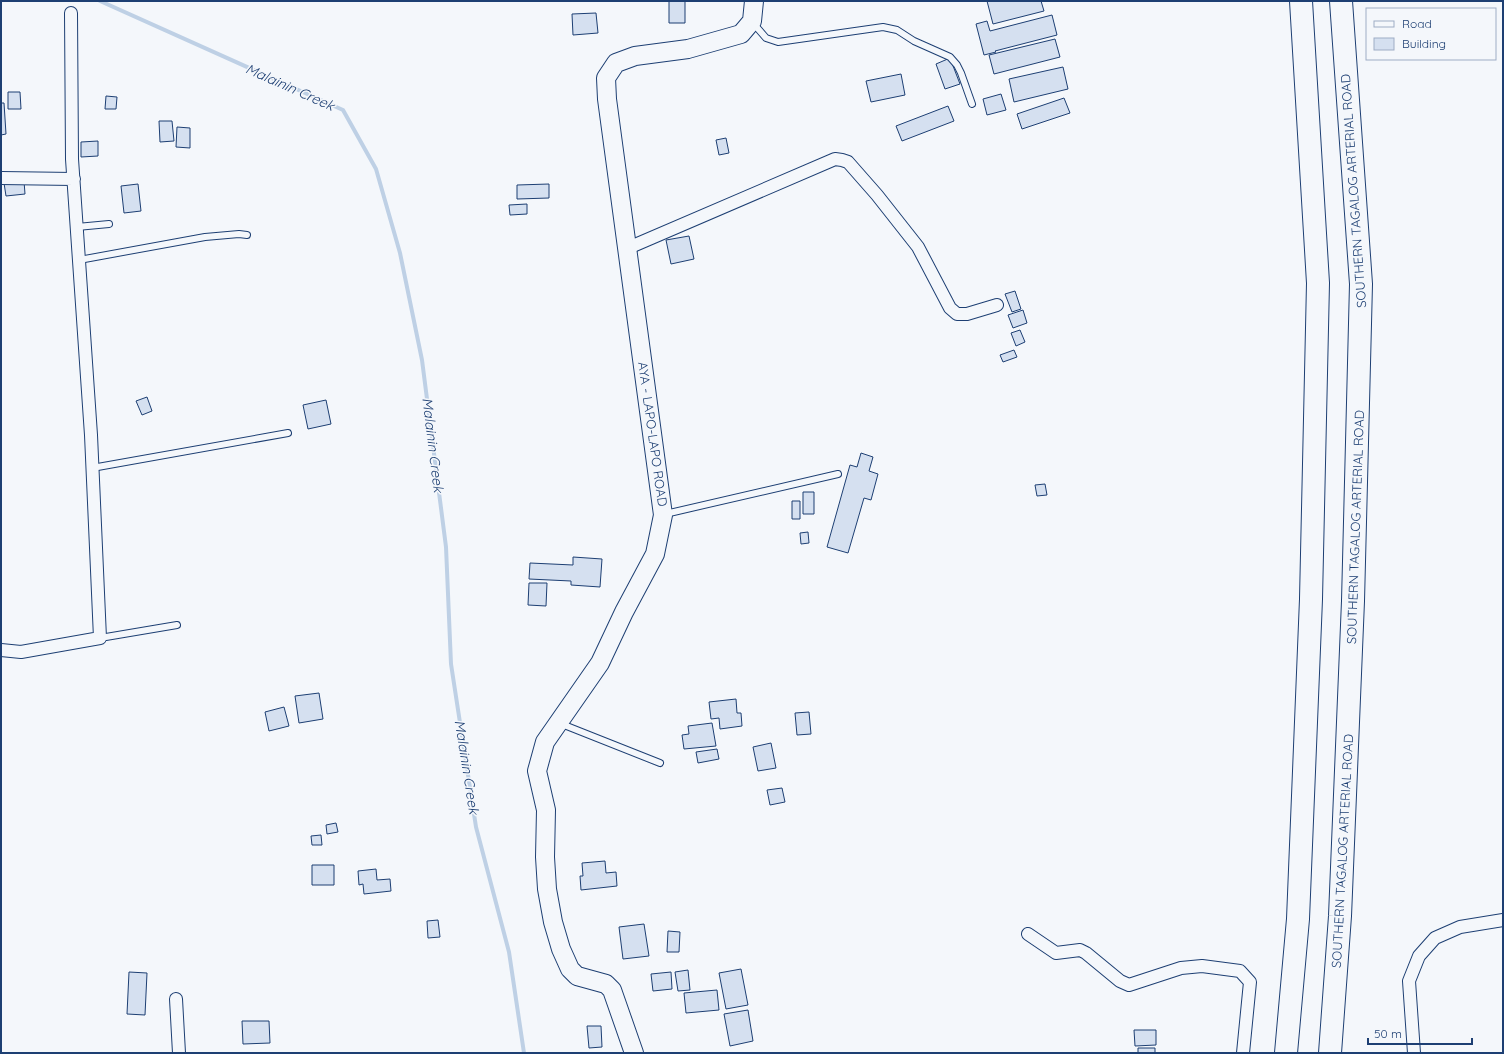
<svg xmlns="http://www.w3.org/2000/svg" width="1504" height="1054" font-family="Quicksand,sans-serif">
  <style>
    .lines { fill: none; stroke-linecap: round; stroke-linejoin: round }
    .stream { stroke: #bed0e5; stroke-width: 4 }
    .building { fill: #d5e0f0; stroke: #1d3f73 }
    .lane-casing { stroke: #1d3f73; stroke-width: 8 }
    .street-casing { stroke: #1d3f73; stroke-width: 14 }
    .secondary-casing { stroke: #1d3f73; stroke-width: 20 }
    .highway-casing { stroke: #1d3f73; stroke-width: 24 }
    .lane { stroke: #f4f7fb; stroke-width: 6 }
    .street { stroke: #f4f7fb; stroke-width: 12 }
    .secondary { stroke: #f4f7fb; stroke-width: 18 }
    .highway { stroke: #f4f7fb; stroke-width: 22 }
    .labels { text-anchor: middle; dominant-baseline: central; stroke-width: 3; stroke-linejoin: round; paint-order: stroke }
    .street-label { font-size: 13px; fill: #1d3f73; stroke: #f4f7fb }
    .water-label { font-size: 14px; font-style: italic; fill: #1d3f73; stroke: #f4f7fb }
  </style>
  <rect width="100%" height="100%" fill="#f4f7fb"/>
  <g class="lines">
    <path class="stream" d="M100,1L343,110L376,169L400,253L422,360L446,547L451,664L476,827L509,952L524,1053"/>
  </g>
  <path class="building" d="M669,1H685V23H669Z
    M987,1H1041L1044,11L993,24Z
    M596,13L598,33L573,35L572,14Z
    M1052,15L1057,35L995,51L996,52L984,55L976,24L987,21L990,31Z
    M1055,39L1060,57L994,74L989,55Z
    M950,58L960,84L945,89L936,64Z
    M1063,67L1068,89L1014,102L1009,79Z
    M901,74L905,95L871,102L866,81Z
    M8,92H20L21,109H8Z
    M1001,94L1006,110L987,115L983,99Z
    M106,96L117,97L116,109H105Z
    M1064,98L1070,113L1022,129L1017,114Z
    M1,103H4L6,134L1,135Z
    M948,106L954,121L902,141L896,126Z
    M159,121H172L174,141L160,142Z
    M177,127L190,128V148L176,147Z
    M726,138L729,153L719,155L716,140Z
    M98,141V156L81,157V142Z
    M24,181L25,194L6,196L4,183Z
    M138,184L141,211L124,213L121,186Z
    M549,184V198L517,199V185Z
    M527,204V214L510,215L509,205Z
    M689,236L694,259L671,264L666,240Z
    M1015,291L1021,309L1012,312L1005,294Z
    M1023,310L1027,323L1013,328L1008,315Z
    M1020,330L1025,342L1016,346L1011,333Z
    M1014,350L1017,357L1003,362L1000,355Z
    M147,397L152,411L142,415L136,401Z
    M326,400L331,424L308,429L303,405Z
    M861,453L873,457L869,471L878,474L871,500L864,498L848,553L827,547L850,465L857,467Z
    M1045,484L1047,495L1037,496L1035,485Z
    M803,492H814V514H803Z
    M792,501H800V519H792Z
    M808,532L809,543L801,544L800,533Z
    M573,557L602,559L600,587L571,585V581L529,579L530,563L573,565Z
    M529,583H547L546,606L528,605Z
    M319,693L323,719L299,723L295,696Z
    M736,699L737,713H741L742,726L720,729L719,718L711,719L709,702Z
    M284,707L289,726L269,731L265,712Z
    M809,712L811,734L797,735L795,713Z
    M712,723L716,746L684,749L682,735L689,734L688,726Z
    M771,743L776,768L758,771L753,747Z
    M717,749L719,759L698,763L696,752Z
    M782,788L785,802L770,805L767,790Z
    M336,823L338,832L327,834L326,825Z
    M321,835L322,845H312L311,836Z
    M605,861L606,873L616,872L617,886L581,890L580,876H583L582,863Z
    M312,865H334V885H312Z
    M376,869L377,880L390,879L391,891L364,894L363,884L359,885L358,871Z
    M438,920L440,937L428,938L427,921Z
    M644,924L649,956L623,959L619,927Z
    M668,931L680,932L679,952H667Z
    M741,969L748,1005L726,1009L719,973Z
    M688,970L690,990L678,991L675,972Z
    M129,972L147,973L145,1015L127,1014Z
    M671,972L672,989L653,991L651,974Z
    M717,990L719,1010L686,1013L684,993Z
    M748,1010L753,1041L730,1046L724,1014Z
    M242,1021H269L270,1043L243,1044Z
    M587,1026H601L602,1047L589,1048Z
    M1134,1030H1156V1045L1135,1046Z
    M1138,1048H1155V1053H1138Z"/>
  <g class="lines">
    <g class="lane-casing">
      <path id="lane" d="M753,23L766,38L778,42L883,27L897,30L914,41L950,57L957,65L961,73L972,104
        M77,227L109,224
        M79,260L205,237L239,234L247,235
        M92,468L288,433
        M665,514L838,474
        M100,638L177,625
        M559,723L660,763"/>
    </g>
    <g class="street-casing">
      <path id="street" d="M1,178L74,179
        M628,248L835,159L842,160L848,162L877,195L918,247L950,308L957,314H967L997,305
        M1,650L21,652L100,638L91,435L72,159L71,13
        M1028,934L1056,953L1080,950L1086,953L1120,981L1129,985L1181,968L1202,966L1240,971L1250,982L1243,1053
        M176,999L179,1053
        M1414,1053L1409,981L1419,956L1435,938L1460,927L1503,920"/>
    </g>
    <g class="secondary-casing">
      <path id="secondary" d="M634,1053L612,990L606,984L577,976L570,969L561,949L553,922L547,889L545,857L546,810L537,771L545,742L600,663L624,612L655,554L663,515L607,99L606,78L616,63L635,56L688,49L741,34L752,21L754,1"/>
    </g>
    <g class="highway-casing">
      <path id="highway" d="M1286,1053L1298,919L1311,599L1318,283L1301,1
        M1330,1053L1340,916L1353,601L1361,284L1341,1"/>
    </g>
    <use href="#lane" class="lane"/>
    <use href="#street" class="street"/>
    <use href="#secondary" class="secondary"/>
    <use href="#highway" class="highway"/>
  </g>
  <g class="labels">
    <g class="street-label">
      <text transform="translate(1353 191) rotate(-94)">SOUTHERN TAGALOG ARTERIAL ROAD</text>
      <text transform="translate(653 434) rotate(82)">AYA - LAPO-LAPO ROAD</text>
      <text transform="translate(1355 527) rotate(-88)">SOUTHERN TAGALOG ARTERIAL ROAD</text>
      <text transform="translate(1342 851) rotate(-87)">SOUTHERN TAGALOG ARTERIAL ROAD</text>
    </g>
    <g class="water-label">
      <text transform="translate(290 87) rotate(24)">Malainin Creek</text>
      <text transform="translate(433 445) rotate(83)">Malainin Creek</text>
      <text transform="translate(467 767) rotate(81)">Malainin Creek</text>
    </g>
  </g>
  <rect width="1504" height="1054" fill="none" stroke="#1d3f73" stroke-width="4"/>
  <rect x="1366" y="8" width="130" height="52" fill="#f4f7fb" stroke="#9eadc5"/>
  <rect x="1374" y="21" width="20" height="6" fill="#f4f7fb" stroke="#9eadc5"/>
  <text x="1402" y="28" font-size="12" fill="#1d3f73">Road</text>
  <rect x="1374" y="38" width="20" height="12" fill="#d5e0f0" stroke="#9eadc5"/>
  <text x="1402" y="48" font-size="12" fill="#1d3f73">Building</text>
  <path d="M1368 1038v6h104v-6" fill="none" stroke="#1d3f73" stroke-width="2"/>
  <text x="1374" y="1038" font-size="12" fill="#1d3f73" stroke="#f4f7fb" stroke-width="3" paint-order="stroke">50 m</text>
</svg>
